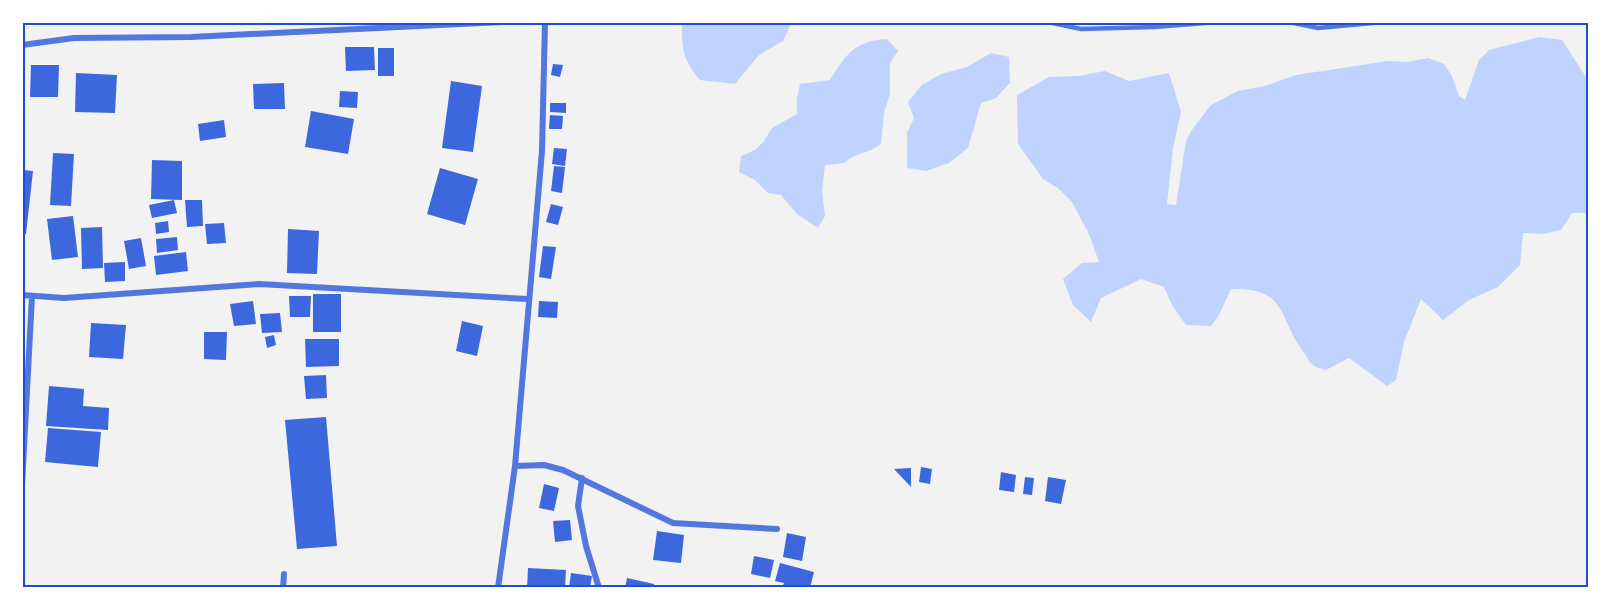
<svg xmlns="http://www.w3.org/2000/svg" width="1611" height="610" font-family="Cabin,sans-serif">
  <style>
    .water { fill: #bfd3fe }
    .building { fill: #3d67dc }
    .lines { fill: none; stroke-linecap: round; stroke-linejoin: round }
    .service { stroke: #5277de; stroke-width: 4.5 }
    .minor { stroke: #5277de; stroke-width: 6 }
    .neatline { fill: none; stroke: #1d4ed8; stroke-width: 2 }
  </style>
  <rect width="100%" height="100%" fill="#f2f2f2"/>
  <path class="water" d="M682,23L791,22V23L783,41L759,55L735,84L700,80C682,58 682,50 682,23Z
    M1539,37L1562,40L1588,80V213H1572L1561,230L1542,234L1523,233L1520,265L1498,287L1469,300L1443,320L1421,299L1404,342L1396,380L1387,386L1349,358L1326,370C1323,369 1316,368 1313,365C1310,363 1307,357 1305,354C1277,318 1289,287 1231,289L1219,315L1211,326L1186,325L1172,305L1164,287L1141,279L1101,298L1091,322L1073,305L1063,279L1082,263L1099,262L1089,234L1072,202L1058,188L1043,179L1018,144L1017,95L1049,77L1078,76L1105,71L1129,81L1169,73L1181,112L1173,148L1167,204L1176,205L1186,141L1191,131L1211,105L1238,91L1265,86L1296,75L1388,61L1408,62L1428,58L1444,64L1452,76L1459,96L1465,100L1479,60L1489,50Z
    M887,39L898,51L890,63V94L884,113L881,144C868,154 856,152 844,163L825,165L822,191L825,216L818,228L797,214L781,195L768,193L755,180L739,172L741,156L755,150L764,141L772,128L797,114V98L800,84L830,80C846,54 855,41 887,39Z
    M991,53L1009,57L1010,83L996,98L981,103L968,148L949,163L926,171L907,168V133L914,118L908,102L922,85L941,74L967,67Z"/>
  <path class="building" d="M345,47H374L375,70L346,71Z
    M378,48H394V76H378Z
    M553,64L563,65L560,77L551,75Z
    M31,65H59L58,97H30Z
    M76,73L117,75L115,113L75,112Z
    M451,81L482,86L473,152L442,148Z
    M284,83L285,109H254L253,84Z
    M340,91L358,92L357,108L339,107Z
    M550,103H566V113L550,112Z
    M311,111L354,119L348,154L305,147Z
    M550,115L563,116L562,129H549Z
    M224,120L226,137L200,141L198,124Z
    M554,148L567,149L565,166L552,164Z
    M53,153L74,154L71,206L50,205Z
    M152,160L182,161V200L151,199Z
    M554,166L565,167L562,193L551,191Z
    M440,168L478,179L465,225L427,214Z
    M22,170L33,171L26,234H22Z
    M174,200L177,213L152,218L149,205Z
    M185,200H202L203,226L187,227Z
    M551,204L563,207L558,225L546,222Z
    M73,216L78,257L52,260L47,219Z
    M168,221L169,232L156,234L155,223Z
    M224,223L226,243L207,244L205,224Z
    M102,227L103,268L82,269L81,228Z
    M288,229L319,231L317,274L287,273Z
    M177,237L178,250L157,253L156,239Z
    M141,238L146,266L129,269L124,241Z
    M543,246L556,247L551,279L539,277Z
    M186,252L188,271L156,275L154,256Z
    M125,262V281L105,282L104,263Z
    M313,294H341V332H313Z
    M289,296H311L310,317H290Z
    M253,301L256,324L234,326L230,304Z
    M539,301L558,302L557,318L538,317Z
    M280,313L282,332L262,333L260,314Z
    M462,321L483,326L477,356L456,351Z
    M91,323L126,325L123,359L89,357Z
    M204,332H227L226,360L204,359Z
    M274,335L276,345L267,348L265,337Z
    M305,339H339V366L306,367Z
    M326,375L327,398L306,399L304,376Z
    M49,386L84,389L83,406L109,408L108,430L46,426Z
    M326,417L337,546L297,549L285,420Z
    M48,428L101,432L98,467L45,462Z
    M921,467L932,469L930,484L919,482Z
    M911,468V487L894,469Z
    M1001,472L1016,475L1014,492L999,490Z
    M1025,477L1034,478L1032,495L1023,494Z
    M1048,477L1066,480L1061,504L1045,501Z
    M544,484L559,488L554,511L539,508Z
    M570,520L572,540L555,542L553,521Z
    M657,531L684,535L681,563L653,560Z
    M787,533L806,537L802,561L783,557Z
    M754,556L774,560L770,578L751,574Z
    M780,563L814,572L810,588H782L784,583L775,581Z
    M528,568L566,570L565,588H527Z
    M571,573L592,576L590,588H569Z
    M627,578L654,584L653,588H625Z"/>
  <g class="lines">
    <path class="service" d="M1048,22L1081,29L1154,27L1218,22
      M1289,22L1318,28L1384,22"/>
    <path class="minor" d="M22,45L74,38L191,37L502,22
      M22,295L64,298L259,284L528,299
      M515,466L544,465L563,470L673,523L777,529
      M582,478L578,506L586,546L599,588
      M22,485L32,296
      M283,588L284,574
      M498,588L515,466L542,151L545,22"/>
  </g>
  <rect width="1611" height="610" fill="none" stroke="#ffffff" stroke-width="48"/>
  <rect x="24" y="24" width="1563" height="562" class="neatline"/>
</svg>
